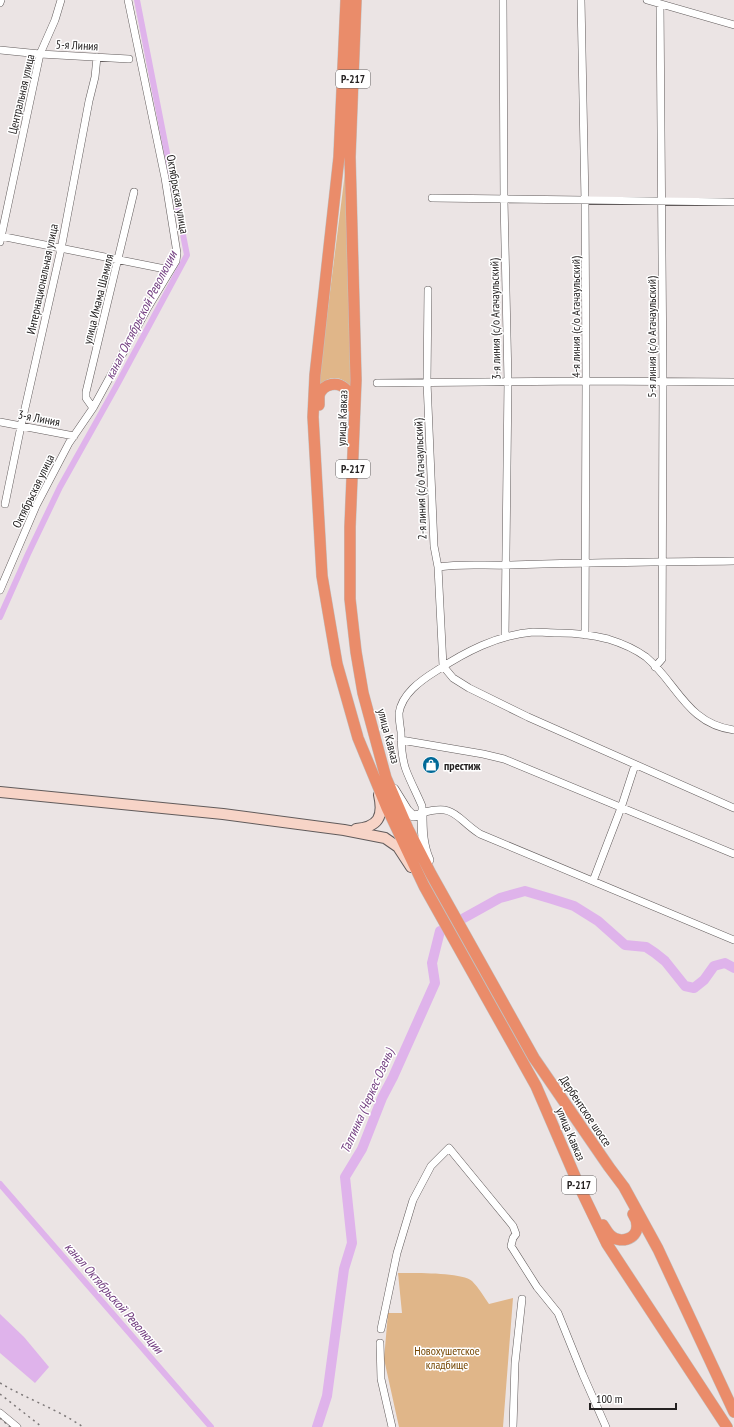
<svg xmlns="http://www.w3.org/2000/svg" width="734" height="1427" font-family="'PT Sans Narrow',sans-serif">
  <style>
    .green { fill: #e0b689 }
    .water { fill: #dfb3eb }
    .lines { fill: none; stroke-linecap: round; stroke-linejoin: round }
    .canal { stroke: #dfb3eb; stroke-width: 6 }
    .river { stroke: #dfb3eb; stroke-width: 10 }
    .minor-casing { stroke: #615b5b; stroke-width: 8 }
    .tertiary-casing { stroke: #615b5b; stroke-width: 10 }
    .secondary-casing { stroke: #615b5b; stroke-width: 12 }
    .trunk-casing { stroke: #c2c1c1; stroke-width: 12 }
    .minor { stroke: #fff; stroke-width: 7 }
    .tertiary { stroke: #fff; stroke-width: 9 }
    .secondary { stroke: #f7d4c7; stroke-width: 10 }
    .trunk { stroke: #ea8c6a; stroke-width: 11 }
    .rail { stroke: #7d7878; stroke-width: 1.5; stroke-dasharray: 2 4; stroke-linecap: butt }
    .labels { text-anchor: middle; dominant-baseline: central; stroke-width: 3; stroke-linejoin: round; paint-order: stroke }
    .shield { fill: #fff; stroke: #666464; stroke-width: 1 }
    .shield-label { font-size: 11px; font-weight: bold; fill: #242121 }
    .street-label { font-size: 12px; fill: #242121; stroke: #fff }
    .poi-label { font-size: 12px; font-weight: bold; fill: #242121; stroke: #fff; text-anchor: start }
    .park-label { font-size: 12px; fill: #774906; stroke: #fff }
    .water-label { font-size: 13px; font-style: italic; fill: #713c7f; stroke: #fff }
  </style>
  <rect width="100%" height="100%" fill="#ebe4e4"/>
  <path class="green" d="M345,173L352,388C341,375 329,375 318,387Z
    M398,1273C413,1273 462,1272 472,1281C479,1288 484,1297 489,1304L513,1298L503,1427H399L384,1359L388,1313H402Z"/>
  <path class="water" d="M0,1314L24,1337L49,1367L35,1383L0,1353Z"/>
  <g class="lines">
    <path class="canal" d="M0,617L28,554L60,487L117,385L187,255L137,0
      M0,1184L211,1427"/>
    <path class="river" d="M464,918L500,898L525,891L552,899L574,906L598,921L625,945L646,947L655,953L665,961L685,986L694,988L704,980L714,966L725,963L734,968
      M317,1427L327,1396L344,1269L352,1243L345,1177L362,1149L382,1098L393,1077L435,983L432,963L440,931"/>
    <g class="minor-casing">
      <path id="minor" d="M503,0L504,200L508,381L505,637
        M581,0L585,201L586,381L585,635
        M647,0L734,25
        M0,3L1,0
        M0,50L40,54L129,59
        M432,198L734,202
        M0,236L170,270
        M0,242L40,54L55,20L61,0
        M428,290L427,382L434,546L438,567L443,666L453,678L469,688L528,717L734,808
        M377,383L586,381L734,382
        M93,408L86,398V392L134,192
        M0,422L74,436
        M5,504L21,426L61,249L89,101L95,77L97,57
        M438,567C463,563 487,566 511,565C586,562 660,562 734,561
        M0,590L36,506L69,443L93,408L147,309L176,261L177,253L165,178L128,0
        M655,667L662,659L663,381L660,4
        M734,730C687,724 677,683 646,657C635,649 621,643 608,639C592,635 576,633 560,633C551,633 542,632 533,632C497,635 465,652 436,671C420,681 402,694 399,713C399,719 400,726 401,732C401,744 402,759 406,770C411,783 417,794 422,806V813C456,803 455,818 480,834L734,940
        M401,740L483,754L504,759L734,854
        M593,881L621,808L635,765
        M381,1329L397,1253L413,1200L431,1166L449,1148L513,1226L516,1234L513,1238L511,1246L537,1287L558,1313L583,1375L606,1427
        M380,1343L381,1379L392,1427
        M0,1413L17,1427
        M513,1427L515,1363L522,1299"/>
    </g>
    <g class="tertiary-casing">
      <path id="tertiary" d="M394,789L407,810L413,816L420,815L422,813
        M422,813C422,829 422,844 429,860"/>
    </g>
    <g class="secondary-casing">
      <path id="secondary" d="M0,792L223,814L344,830L385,838L398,847L411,867
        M356,829C378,827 384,817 379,795"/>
    </g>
    <g class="trunk-casing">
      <path id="trunk" d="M346,0L339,157L315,375L313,417L322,576L337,664L358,738L387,808L424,886L536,1086L580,1188L607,1244L727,1427
        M356,0L350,157L356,380L350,527V599L356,652L363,693L386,778L408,829L431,874L534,1058L609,1167L624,1187L658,1249L734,1412
        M319,405C319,402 319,399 319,396C322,383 340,380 347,391C350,396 349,401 350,406
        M603,1225C605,1228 607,1232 610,1235C619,1244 637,1240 637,1226C637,1222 635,1217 633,1214"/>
    </g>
    <use href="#minor" class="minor"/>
    <use href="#tertiary" class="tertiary"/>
    <use href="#secondary" class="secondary"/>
    <use href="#trunk" class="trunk"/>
    <path class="rail" d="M0,1383C27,1399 57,1409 83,1427
      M0,1394L42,1427
      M0,1418L10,1427"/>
  </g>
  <defs>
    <g id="shop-disc" transform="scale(0.9)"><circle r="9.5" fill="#016997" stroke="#fff"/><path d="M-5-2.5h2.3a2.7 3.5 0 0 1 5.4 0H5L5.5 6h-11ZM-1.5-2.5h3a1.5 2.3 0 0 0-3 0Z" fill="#fff"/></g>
  </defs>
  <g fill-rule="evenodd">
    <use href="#shop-disc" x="431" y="765"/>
  </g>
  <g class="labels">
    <g class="shield">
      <rect x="336" y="70" width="34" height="18" rx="3"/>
      <rect x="336" y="460" width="34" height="18" rx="3"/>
      <rect x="562" y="1176" width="34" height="18" rx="3"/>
    </g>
    <g class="shield-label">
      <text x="353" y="79">Р-217</text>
      <text x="353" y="469">Р-217</text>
      <text x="579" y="1185">Р-217</text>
    </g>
    <g class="street-label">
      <text transform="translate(77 45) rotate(3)">5-я Линия</text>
      <text transform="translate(21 94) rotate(-77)">Центральная улица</text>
      <text transform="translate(178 194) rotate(80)">Октябрьская улица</text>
      <text transform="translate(42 279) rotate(-78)">Интернациональная улица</text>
      <text transform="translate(98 299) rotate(-76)">улица Имама Шамиля</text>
      <text transform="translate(575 317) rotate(-90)">4-я линия (с/о Агачаульский)</text>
      <text transform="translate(495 319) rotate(-91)">3-я линия (с/о Агачаульский)</text>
      <text transform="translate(651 337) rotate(-90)">5-я линия (с/о Агачаульский)</text>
      <text transform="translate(39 418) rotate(11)">3-я Линия</text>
      <text transform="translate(342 418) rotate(-88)">улица Кавказ</text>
      <text transform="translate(420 479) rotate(-92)">2-я линия (с/о Агачаульский)</text>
      <text transform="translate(33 491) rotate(-64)">Октябрьская улица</text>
      <text transform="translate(389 736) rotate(75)">улица Кавказ</text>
      <text transform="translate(586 1111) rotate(56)">Дербентское шоссе</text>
      <text transform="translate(571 1134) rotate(67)">улица Кавказ</text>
    </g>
    <g class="poi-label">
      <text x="444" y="765">престиж</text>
    </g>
    <g class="park-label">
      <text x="447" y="1350">Новохушетское<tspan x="447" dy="14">кладбище</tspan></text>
    </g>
    <g class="water-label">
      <text transform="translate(141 315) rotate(-63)">канал Октябрьской Революции</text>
      <text transform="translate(367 1101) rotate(-66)">Талгинка (Черкес-Озень)</text>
      <text transform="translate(114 1298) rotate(49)">канал Октябрьской Революции</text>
    </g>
  </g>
  <path d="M590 1403v6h86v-6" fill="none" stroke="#242121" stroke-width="2"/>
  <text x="596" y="1403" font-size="12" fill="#242121" stroke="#ffffff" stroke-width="3" paint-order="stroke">100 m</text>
</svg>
